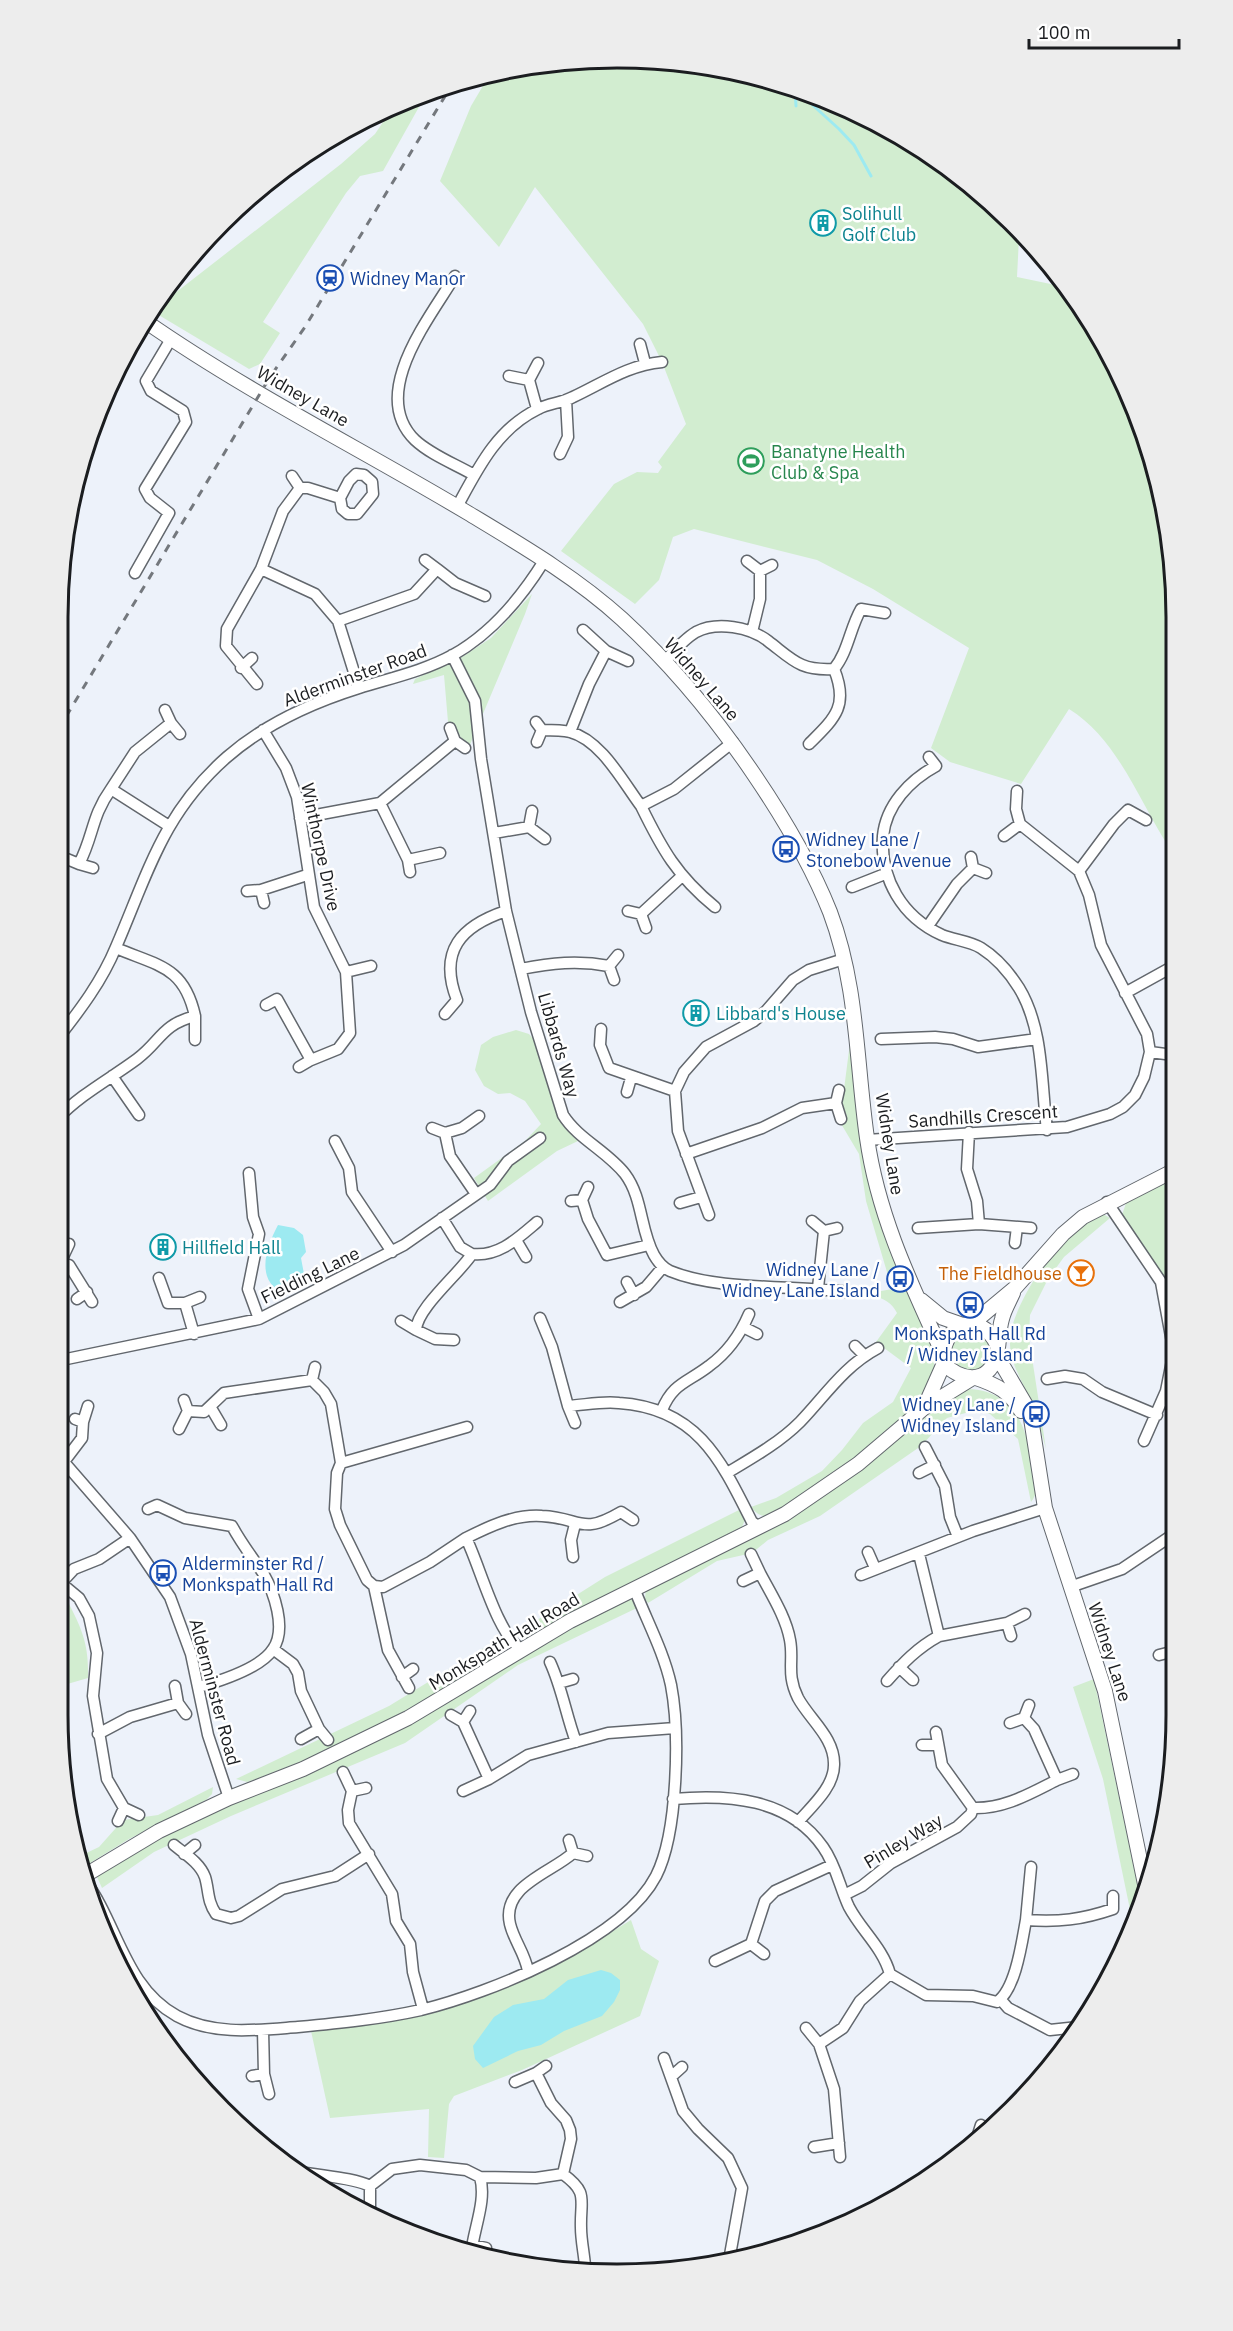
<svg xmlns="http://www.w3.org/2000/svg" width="1233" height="2331" font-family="'IBM Plex Sans',sans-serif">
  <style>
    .green { fill: #d2edd0 }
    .water { fill: #9deaf1 }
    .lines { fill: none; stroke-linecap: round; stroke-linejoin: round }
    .stream { stroke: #9deaf1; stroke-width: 3 }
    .minor-casing { stroke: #62676d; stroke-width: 13 }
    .tertiary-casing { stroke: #62676d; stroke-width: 16 }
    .minor { stroke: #fff; stroke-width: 10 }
    .tertiary { stroke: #fff; stroke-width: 14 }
    .rail { stroke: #74787d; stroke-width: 3; stroke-dasharray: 8 8; stroke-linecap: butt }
    .labels { text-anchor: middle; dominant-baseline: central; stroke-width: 5; stroke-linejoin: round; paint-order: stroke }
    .culture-label { font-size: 18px; fill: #0d838f; stroke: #fff; text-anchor: start }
    .transit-label { font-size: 18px; fill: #164399; stroke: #fff; text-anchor: start }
    .street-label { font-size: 18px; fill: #1b1d20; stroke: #fff }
    .leisure-label { font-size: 18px; fill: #27864d; stroke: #fff; text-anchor: start }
    .food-label { font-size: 18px; fill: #c56008; stroke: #fff; text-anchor: end }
    .rim { fill: none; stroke: #1b1d20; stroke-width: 3 }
  </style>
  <rect width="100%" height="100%" fill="#edf2fa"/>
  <path class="green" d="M653,58L762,76L864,115L985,196L1002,215L1001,228L1019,238L1017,277L1065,287L1082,305L1134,403L1171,543L1172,852C1140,804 1119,740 1069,709L1021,784L950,762L931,748L969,648L873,589L817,560L694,529L673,537L659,580L635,604L561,551L614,484L637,472L658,473L662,467L658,462L686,424L662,362L643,324L535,187L499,247L440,181L471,106L490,74L544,62Z
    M428,91L383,171L360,176L346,193L263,322L280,333L260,364L249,369L152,311L341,164L375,134L393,107Z
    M532,594L525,614L469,747L448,722L444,675L413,684L415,679L462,657L491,638Z
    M852,1027L864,1142L934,1348C935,1363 934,1379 927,1393C913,1417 793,1512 766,1516C759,1516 755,1512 751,1507L776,1498L822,1471L842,1450L863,1423L893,1402L911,1368L876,1342L897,1313C887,1293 867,1296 847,1295L849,1288L876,1292L892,1289L866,1201L859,1154L840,1122L847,1116L842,1105Z
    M516,1030L529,1034L535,1041C545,1074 552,1117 578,1141L557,1151L488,1201L474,1178L525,1141L541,1124L525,1101L510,1093L498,1094L484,1086L475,1070L481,1045L493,1037Z
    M1173,1175L1174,1316L1166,1281L1122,1215L1128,1197Z
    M1103,1214L1110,1218L1064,1257L1048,1279L1030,1315L1029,1338L1046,1449C1042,1435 1038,1419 1033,1405C1024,1384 1009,1363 1010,1340C1011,1304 1067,1220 1103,1214Z
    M951 1350a20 20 0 1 1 40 0a20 20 0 1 1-40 0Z
    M968,1389C1015,1391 1026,1426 1033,1466C1034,1478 1040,1492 1031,1502L1018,1439L990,1414L973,1411L947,1418L921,1446L820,1516L768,1540L752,1553L717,1561L648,1603L645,1599L646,1587L856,1472L939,1407Z
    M739,1510L745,1520L742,1527L526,1638L515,1634L605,1577Z
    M631,1597L635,1599L639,1607L518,1665L405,1743L231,1816L154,1852L102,1888L97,1877L100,1871L178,1827L324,1766L527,1650Z
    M67,1600C82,1629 89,1644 88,1678L57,1687V1604Z
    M500,1638L503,1648L497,1657L390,1720L321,1754L256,1779L247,1782L236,1779L389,1706Z
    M1094,1679L1141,1901L1133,1924L1103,1779L1073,1687Z
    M213,1787L212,1794L206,1800L129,1839L82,1868L80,1856L99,1847L123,1820L158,1815Z
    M631,1920L641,1949L659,1961L640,2016L522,2070L454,2096L449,2104L444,2158L428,2157L429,2109L330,2118L311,2031L409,2017L595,1942Z"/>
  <path class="water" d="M278,1225L294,1228L303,1235L306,1252L301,1258L304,1274L275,1288C257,1272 268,1244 278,1225Z
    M601,1970L611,1973L620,1980V1990L614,2002L602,2016L564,2031L541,2045L518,2051L483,2068L475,2059L473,2046L494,2017L513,2005L544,1999L568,1980Z"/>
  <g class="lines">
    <path class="stream" d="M795,89L839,129L854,145L871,176
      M795,90L796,106
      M1171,560L1167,569L1171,583"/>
    <g class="minor-casing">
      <path id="minor" d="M455,276C429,319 368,394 415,440C431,455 455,464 474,475
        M640,344L645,363
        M509,376L529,380L537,409
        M529,380L538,363
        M560,454L568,437L566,400
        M292,476L300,488
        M457,507C478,468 497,429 538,409C549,403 562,403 573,397C603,383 628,365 662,362
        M425,560L437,569
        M747,561L760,571V599L752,632
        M261,569L283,511L300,488H308L340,498L349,481L356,474L364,475L372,482L373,494L357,514H348L342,509L340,498
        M760,571L772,565
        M135,573L169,513L150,498L145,489L186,422L183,411L151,391L146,381L171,339
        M338,621L414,594L437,569L455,583L485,596
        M606,651L628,661
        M452,655L475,701L481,759L506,911L531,1012L563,1115C578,1139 607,1151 625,1174C643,1198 640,1230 654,1255C658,1262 663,1268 670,1271C718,1291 794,1285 847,1292
        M665,661C674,651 684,639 696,632C717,621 750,627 768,641C793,660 800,671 834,669C848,652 850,628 861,609L885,613
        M241,668L252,658
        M257,684L226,646L227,629L261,569L315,594L338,621L359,688
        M536,722L542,730C551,730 562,730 570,732C601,740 623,782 641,806L674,789L733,742
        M171,723L180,734
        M263,730L286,768L297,797L314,907L346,972L350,1033L338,1049L311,1060L277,999L266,1005
        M570,732L589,684L606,651L583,630
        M455,741L465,748
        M537,742L542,730
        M809,744C835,718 849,706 834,669
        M929,757L936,766C910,780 886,805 883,836C880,879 902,917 942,935C954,940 970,941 981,948C997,958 1009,972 1019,988C1044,1029 1041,1084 1047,1130
        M111,789L135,752L171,723L165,710
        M380,803L455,741L450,728
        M641,806C662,849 677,876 715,907
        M300,818L380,803L408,860L440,853
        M529,827L532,811
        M494,833L529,827L545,839
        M1004,836L1020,824
        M971,857L973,868L986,873
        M67,859L79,864C94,835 91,817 111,789L169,826
        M408,860L410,872
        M79,864L93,868
        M1079,871L1114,824L1128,810L1146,820
        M852,887L885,874
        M261,890L264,903
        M247,891L261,890L307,875
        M628,911L641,914L681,877
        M641,914L646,928
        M928,926L957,884L973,868
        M609,966L618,955
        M521,969C551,963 578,960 609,966L614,980
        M346,972L371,966
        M1125,993L1172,967
        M445,1014L457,1000C438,951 461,926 506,911
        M195,1016V1040
        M601,1029L600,1045L609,1068L675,1091
        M58,1038C80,1010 102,981 116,947C148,873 163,813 227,757C265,724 311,703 359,688C391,678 424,671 453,655C492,633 521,598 544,561
        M881,1039L935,1037L953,1039L978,1047L1037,1039
        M1150,1052L1173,1055
        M299,1067L311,1060
        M112,1076L139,1115
        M627,1092L631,1078
        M836,1103L839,1090
        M58,1118C81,1094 110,1079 137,1059C161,1041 161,1025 195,1016C184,966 158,966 116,948
        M432,1128L445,1133
        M867,1140L1067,1127L1110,1114L1123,1107L1135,1095L1144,1077L1150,1052L1147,1034L1101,945L1089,895L1079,871L1020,824L1016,809L1017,791
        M335,1141L349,1168L352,1192L392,1252
        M686,1154L762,1128L802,1108L836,1103L841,1119
        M249,1173L253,1217L259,1234L248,1289L259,1319
        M476,1194L450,1156L445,1133L462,1128L479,1116
        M582,1200L588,1187
        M571,1201L582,1200L588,1219L607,1255L649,1245
        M1107,1202L1161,1282L1172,1342L1173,1356L1166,1391L1144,1441
        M680,1203L701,1197
        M709,1215L678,1131L675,1091L684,1072L706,1047L754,1021L766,1011L793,980L809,970L844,959
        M442,1218L460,1247L472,1254C459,1274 417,1308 416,1330L435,1339L454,1340
        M812,1221L824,1231L818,1288
        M979,1224L1031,1228
        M918,1228L979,1224L977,1201L967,1169L969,1132
        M824,1231L837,1228
        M516,1240L526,1257
        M1015,1243L1017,1227
        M472,1254C499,1257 518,1238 537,1222
        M61,1261L69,1244
        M57,1262L69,1265L92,1302
        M159,1278L168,1303H185L200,1297
        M627,1282L634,1295
        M77,1299L87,1292
        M620,1302L646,1287L663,1267
        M185,1303L194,1334
        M540,1318L552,1347L568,1406C585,1405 602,1401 619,1403C697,1408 721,1460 752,1522L758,1526
        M401,1321L416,1330
        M743,1327L757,1334
        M855,1346L864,1355
        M57,1361L259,1319L404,1245L490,1185L508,1161L540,1138
        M1047,1379L1065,1376L1083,1379L1102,1392L1157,1415
        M312,1380L315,1367
        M184,1400L188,1411L204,1412L224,1393L312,1380L324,1392L331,1404L341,1463L337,1473L335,1509L340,1525L367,1580L374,1586L383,1587L430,1562L466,1538C480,1566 497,1634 521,1649
        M568,1406L575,1423
        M211,1408L221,1425
        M662,1410C673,1383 687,1383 709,1366C727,1353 740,1335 749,1314
        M83,1422L88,1406
        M179,1429L188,1411
        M925,1447L945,1486L950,1517L958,1537
        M57,1454L130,1538L170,1597L191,1654L208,1735L229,1798
        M63,1463L82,1438L83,1422L75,1419
        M341,1463L467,1427
        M727,1473C752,1458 779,1443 800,1422C825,1396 844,1366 878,1348
        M919,1473L935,1465
        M148,1509L157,1505L185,1518L232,1526C241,1543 252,1557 263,1573C274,1592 287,1629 273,1649C261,1668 220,1681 199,1687
        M130,1538L99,1559L74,1569L61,1583L79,1598L89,1616L97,1653L93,1696L107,1779L124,1808L139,1815
        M466,1538C490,1526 515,1514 542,1516C582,1518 580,1536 621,1512L633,1520
        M868,1552L875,1568
        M751,1554L760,1573
        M919,1554L939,1636L1007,1623L1011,1636
        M573,1557L571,1540L575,1524
        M861,1575L973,1531L1045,1508
        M743,1581L760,1573C771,1594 786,1617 790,1640C794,1661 786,1674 798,1698C810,1720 835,1738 834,1765C834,1787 812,1806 798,1822
        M374,1586L388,1650L409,1688
        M1070,1587L1122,1569L1174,1534
        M1007,1623L1025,1614
        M273,1649L293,1664L298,1673L301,1691L319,1729L301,1739
        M1159,1655L1175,1651
        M550,1662C562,1688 566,1715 576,1742
        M899,1667L913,1680
        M402,1677L413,1669
        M887,1681C903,1663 917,1648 939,1636
        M559,1683L573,1679
        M178,1703L186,1714
        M451,1715L463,1722L489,1779L528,1755L608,1733L675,1728
        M1024,1718L1029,1705
        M463,1722L470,1711
        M319,1729L328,1740
        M936,1732L942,1765L973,1808
        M98,1734L130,1717L178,1703L175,1686
        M922,1745H938
        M343,1772L352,1791L348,1810L349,1823L392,1894L396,1921L410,1944L413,1972L423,2009
        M1057,1780L1073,1774
        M352,1791L366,1788
        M463,1791L489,1779
        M673,1799C728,1794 789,1798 823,1847C836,1865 840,1888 849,1907C861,1930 883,1948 890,1974L926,1995L973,1996L997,2002C1016,1989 1022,1941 1026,1920C1059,1922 1081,1920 1113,1909V1896
        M973,1808C1004,1809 1029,1794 1057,1780L1034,1729L1024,1718L1010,1723
        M118,1821L124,1808
        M174,1845C185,1854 200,1863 205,1877C209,1890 207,1901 216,1914L231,1918L239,1916L282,1889L335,1876L369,1854
        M573,1853L587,1856
        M184,1854L195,1845
        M84,1879C118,1924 124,1987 177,2016C214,2036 258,2030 298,2027C340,2023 380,2019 421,2010C490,1993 623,1940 656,1876C678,1833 680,1732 671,1685C664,1653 648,1623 636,1593L637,1587
        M844,1895L862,1886L891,1863L957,1827L971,1814L973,1808
        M1026,1920L1031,1867
        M764,1954L751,1944L765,1901L775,1891L832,1865
        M715,1961L751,1944
        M528,1971C525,1953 514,1941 510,1924C501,1886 551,1873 573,1853L569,1840
        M1001,2000L1008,2008L1050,2030L1078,2027
        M806,2028L819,2044
        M263,2030L264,2074L269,2094
        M664,2058L683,2111L698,2129L728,2158L742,2188L730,2255
        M536,2073L546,2066
        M252,2076L264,2074
        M672,2076L682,2067
        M515,2082L536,2073L551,2103L566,2120L570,2130L571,2139L563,2174
        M976,2141L981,2125
        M814,2147L839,2143
        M840,2157L834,2089L819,2044L843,2028L860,2001L890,1974
        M297,2171C318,2176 352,2177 370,2186
        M370,2209V2186L392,2169L420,2165L466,2170L480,2177L536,2178L563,2174C589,2193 580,2199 581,2228C581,2240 584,2253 585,2266
        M472,2245L486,2248
        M471,2255C473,2230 487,2201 480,2177"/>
    </g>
    <g class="tertiary-casing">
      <path id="tertiary" d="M145,321C247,392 361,449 468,513C521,545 576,577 622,619C672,665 715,717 753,773C783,817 810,862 830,912C858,986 856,1062 867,1138C878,1216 911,1284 943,1354
        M921,1300L943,1318L963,1325
        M973,1323L1015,1288L1063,1234L1083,1217L1173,1171
        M997,1345C980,1307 939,1325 944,1363C959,1381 988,1385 996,1357C1000,1345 998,1332 1002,1319C1004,1310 1009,1302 1013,1293
        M997,1356L1030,1412L1045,1508L1105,1691L1146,1889
        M976,1378C997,1385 1010,1392 1021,1411
        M924,1408L944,1363
        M84,1876L159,1831L229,1798L303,1769L408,1718L570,1621L785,1514L858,1464L924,1408L971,1379"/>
    </g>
    <use href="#minor" class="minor"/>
    <use href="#tertiary" class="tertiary"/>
    <path class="rail" d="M58,730L270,377L305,327L453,83"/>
  </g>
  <defs>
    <g id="building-ring" transform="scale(1.35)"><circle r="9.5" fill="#fff" stroke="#0f9aa8" stroke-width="1.5"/><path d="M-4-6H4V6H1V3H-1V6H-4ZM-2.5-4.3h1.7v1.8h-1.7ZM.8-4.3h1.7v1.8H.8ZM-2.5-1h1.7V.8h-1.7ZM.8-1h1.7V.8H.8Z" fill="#0f9aa8"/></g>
    <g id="station-ring" transform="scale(1.35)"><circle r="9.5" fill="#fff" stroke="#1a4fb4" stroke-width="1.5"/><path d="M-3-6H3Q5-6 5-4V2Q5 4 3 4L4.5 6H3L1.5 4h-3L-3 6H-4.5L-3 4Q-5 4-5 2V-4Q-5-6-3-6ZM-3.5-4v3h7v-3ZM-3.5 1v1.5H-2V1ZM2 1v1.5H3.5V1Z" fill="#1a4fb4"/></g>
    <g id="stadium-ring" transform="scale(1.35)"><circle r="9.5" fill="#fff" stroke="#2e9e5b" stroke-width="1.5"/><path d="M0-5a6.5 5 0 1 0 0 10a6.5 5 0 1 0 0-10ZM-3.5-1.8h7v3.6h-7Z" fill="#2e9e5b"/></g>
    <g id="bus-ring" transform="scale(1.35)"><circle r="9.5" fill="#fff" stroke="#1a4fb4" stroke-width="1.5"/><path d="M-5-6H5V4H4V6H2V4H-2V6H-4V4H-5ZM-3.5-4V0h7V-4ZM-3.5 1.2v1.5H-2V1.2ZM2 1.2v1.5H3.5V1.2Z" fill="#1a4fb4"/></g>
    <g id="bar-ring" transform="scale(1.35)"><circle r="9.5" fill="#fff" stroke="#e8710a" stroke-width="1.5"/><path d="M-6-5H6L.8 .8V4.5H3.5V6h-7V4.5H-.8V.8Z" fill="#e8710a"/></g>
  </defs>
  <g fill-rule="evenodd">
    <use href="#building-ring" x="823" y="223"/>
    <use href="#station-ring" x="330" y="278"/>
    <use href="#stadium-ring" x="751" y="461"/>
    <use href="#bus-ring" x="786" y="849"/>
    <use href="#building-ring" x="696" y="1013"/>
    <use href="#building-ring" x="163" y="1247"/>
    <use href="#bar-ring" x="1081" y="1273"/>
    <use href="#bus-ring" x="900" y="1279"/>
    <use href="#bus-ring" x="970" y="1305"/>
    <use href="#bus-ring" x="1036" y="1414"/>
    <use href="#bus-ring" x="163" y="1573"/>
  </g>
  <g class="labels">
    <g class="culture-label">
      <text x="842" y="213">Solihull<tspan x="842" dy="21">Golf Club</tspan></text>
      <text x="716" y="1013">Libbard's House</text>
      <text x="182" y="1247">Hillfield Hall</text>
    </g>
    <g class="transit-label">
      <text x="350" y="278">Widney Manor</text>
      <text x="806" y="839">Widney Lane /<tspan x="806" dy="21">Stonebow Avenue</tspan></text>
      <text x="880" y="1269" text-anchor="end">Widney Lane /<tspan x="880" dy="21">Widney Lane Island</tspan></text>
      <text x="970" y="1333" text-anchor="middle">Monkspath Hall Rd<tspan x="970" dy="21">/ Widney Island</tspan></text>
      <text x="1016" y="1404" text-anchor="end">Widney Lane /<tspan x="1016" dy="21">Widney Island</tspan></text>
      <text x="182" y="1563">Alderminster Rd /<tspan x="182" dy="21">Monkspath Hall Rd</tspan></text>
    </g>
    <g class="street-label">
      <text transform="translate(303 396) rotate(30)">Widney Lane</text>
      <text transform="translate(355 675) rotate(-20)">Alderminster Road</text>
      <text transform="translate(702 679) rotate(49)">Widney Lane</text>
      <text transform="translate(321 847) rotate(78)">Winthorpe Drive</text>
      <text transform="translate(559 1045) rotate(74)">Libbards Way</text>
      <text transform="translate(983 1116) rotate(-4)">Sandhills Crescent</text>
      <text transform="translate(890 1144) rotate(81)">Widney Lane</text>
      <text transform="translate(310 1275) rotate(-26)">Fielding Lane</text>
      <text transform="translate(504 1641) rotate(-31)">Monkspath Hall Road</text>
      <text transform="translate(1110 1652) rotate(72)">Widney Lane</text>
      <text transform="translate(215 1692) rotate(75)">Alderminster Road</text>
      <text transform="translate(903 1841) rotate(-31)">Pinley Way</text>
    </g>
    <g class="leisure-label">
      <text x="771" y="451">Banatyne Health<tspan x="771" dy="21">Club &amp; Spa</tspan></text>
    </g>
    <g class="food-label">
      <text x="1062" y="1273">The Fieldhouse</text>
    </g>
  </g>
  <path d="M0 0H1233V2331H0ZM617 68H617A549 549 0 0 1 1166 617V1715A549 549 0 0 1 617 2264H617A549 549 0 0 1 68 1715V617A549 549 0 0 1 617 68Z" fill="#ededed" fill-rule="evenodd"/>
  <path class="rim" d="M617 68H617A549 549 0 0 1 1166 617V1715A549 549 0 0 1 617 2264H617A549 549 0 0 1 68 1715V617A549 549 0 0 1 617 68Z"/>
  <path d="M1029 39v9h150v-9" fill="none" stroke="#1b1d20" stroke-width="3"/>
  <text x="1038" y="39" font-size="18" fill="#1b1d20" stroke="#ffffff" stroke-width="4.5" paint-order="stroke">100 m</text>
</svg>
